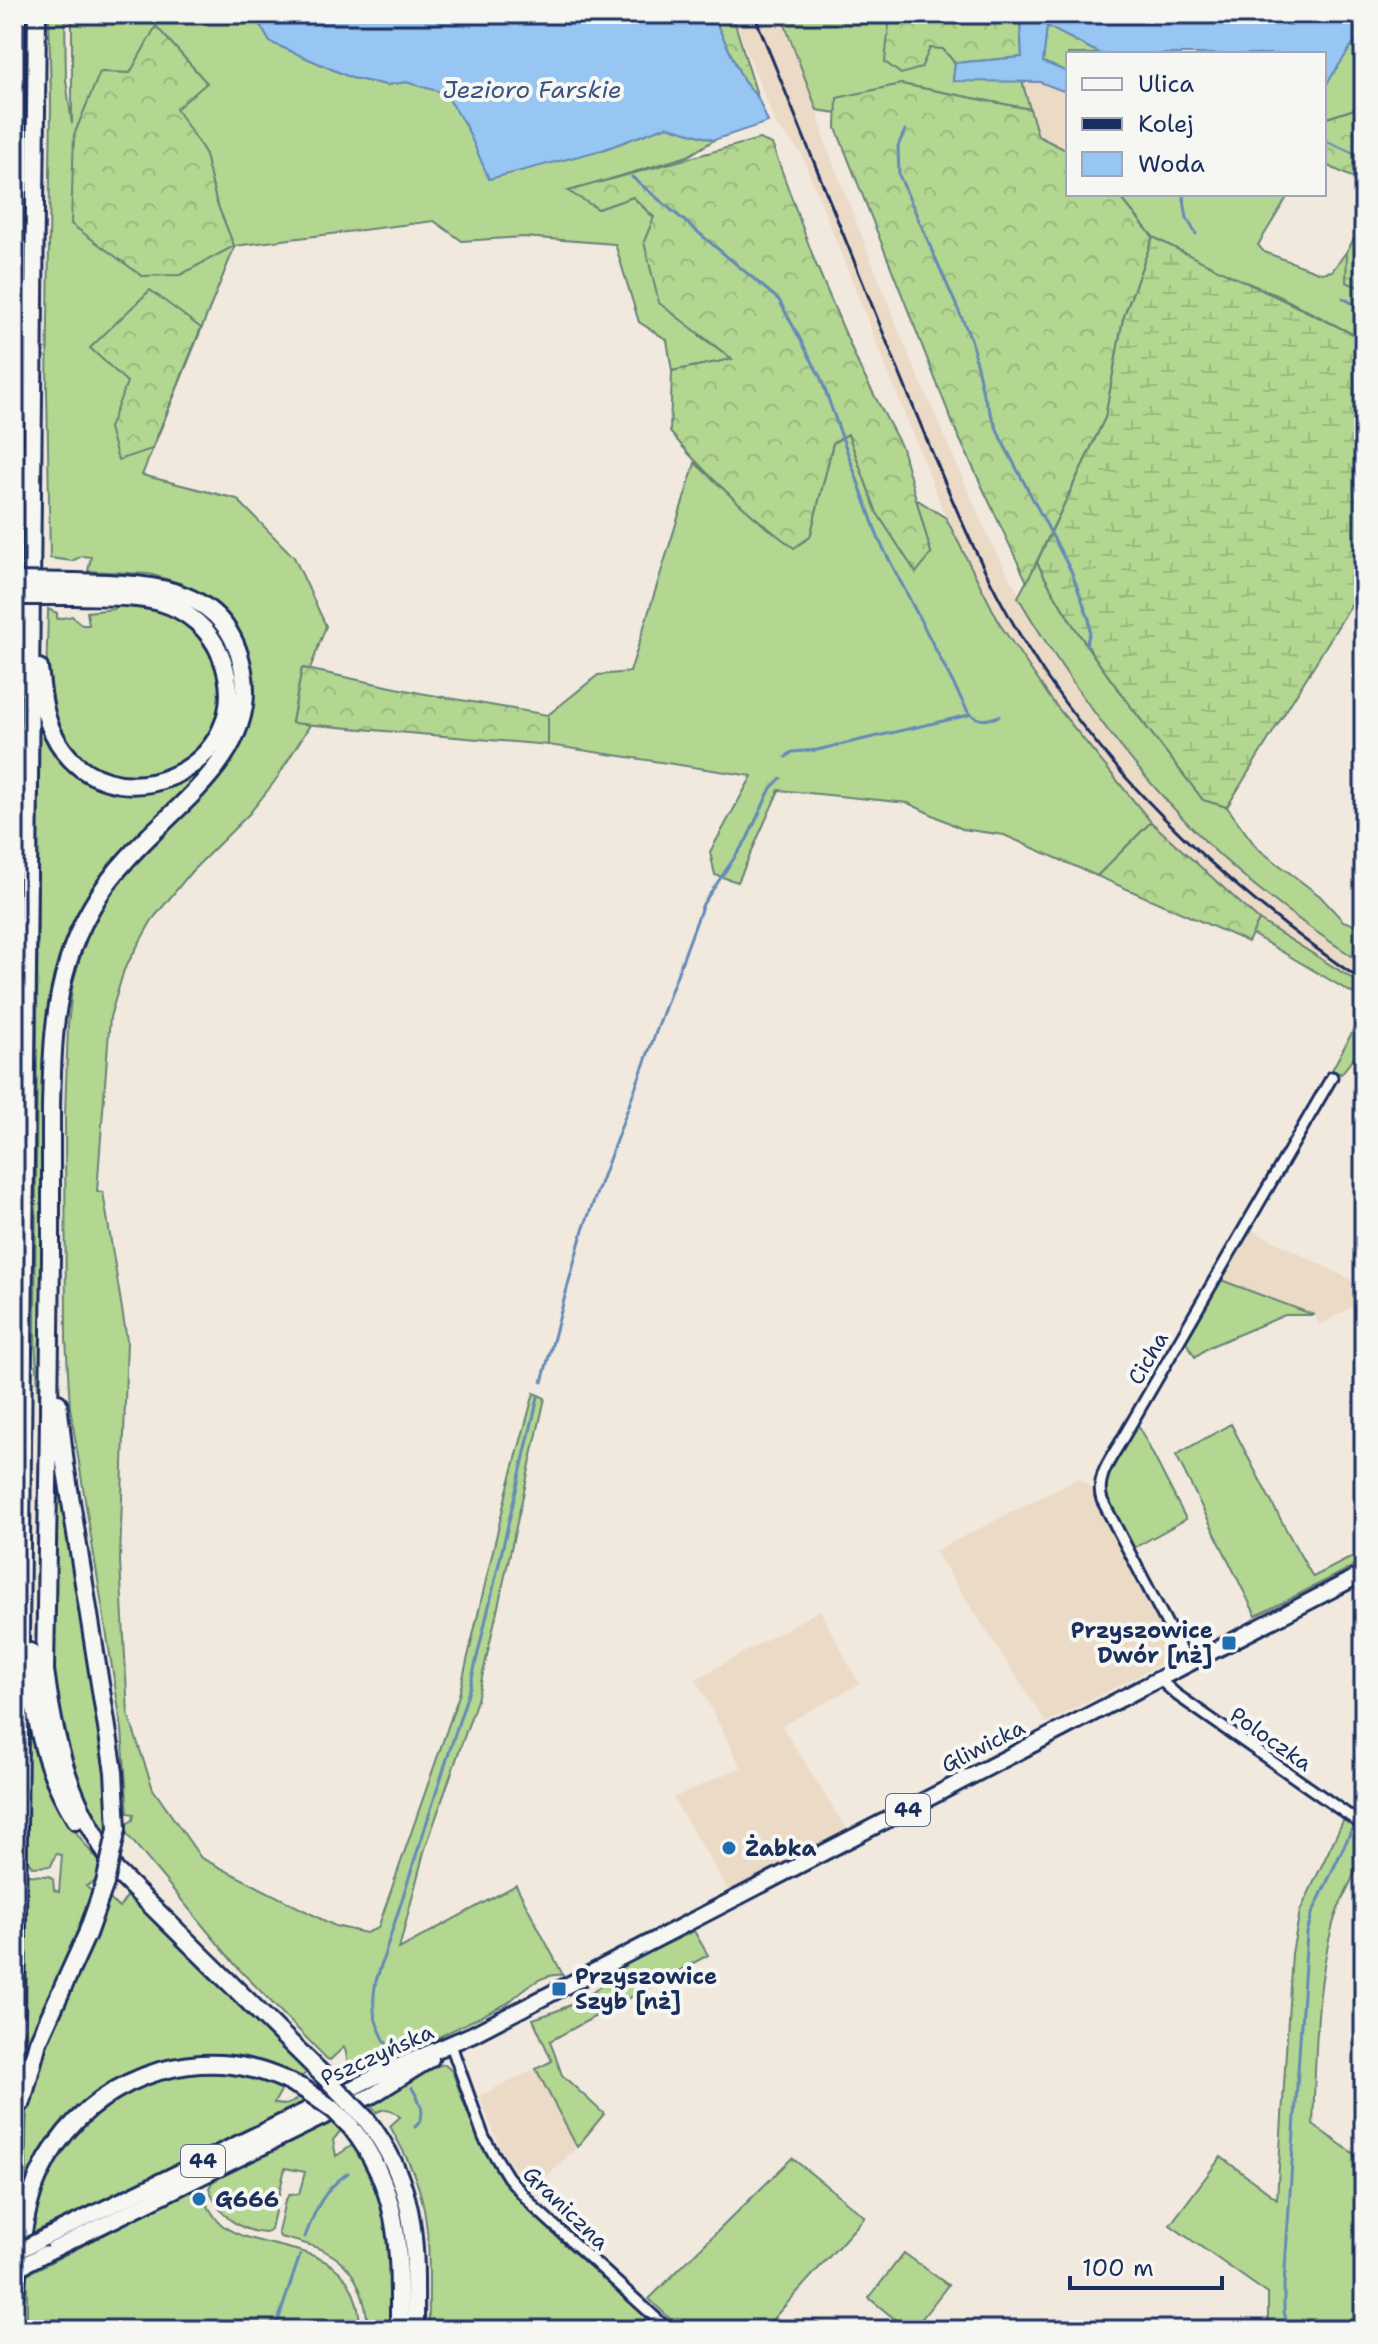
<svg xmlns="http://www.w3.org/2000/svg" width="1378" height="2344" font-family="'Shantell Sans',sans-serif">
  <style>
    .built { fill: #ebdac6 }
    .grass { fill: #b3d690; stroke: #678277; stroke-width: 2; fill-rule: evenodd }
    .forest { fill: url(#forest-crowns); stroke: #678277; stroke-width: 2 }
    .wetland { fill: url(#wetland-marsh); stroke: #678277; stroke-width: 2 }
    .water { fill: #97c6f2; stroke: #658ab7; stroke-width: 2 }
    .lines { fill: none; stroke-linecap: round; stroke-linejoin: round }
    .stream { stroke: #658ab7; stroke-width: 3 }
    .minor-casing { stroke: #1b2f5e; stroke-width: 15 }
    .primary-casing { stroke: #1b2f5e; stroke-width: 20 }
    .motorway-casing { stroke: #1b2f5e; stroke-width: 22 }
    .minor { stroke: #f6f6f2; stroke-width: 9 }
    .primary { stroke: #f6f6f2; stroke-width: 14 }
    .motorway { stroke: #f6f6f2; stroke-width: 16 }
    .rail { stroke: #1b2f5e; stroke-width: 3 }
    .primary-bridge-casing { stroke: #1b2f5e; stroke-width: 20; stroke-linecap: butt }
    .motorway-bridge-casing { stroke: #1b2f5e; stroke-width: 22; stroke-linecap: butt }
    .primary-bridge { stroke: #f6f6f2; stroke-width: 14 }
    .motorway-bridge { stroke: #f6f6f2; stroke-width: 16 }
    .poi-dot { fill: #1f6fb2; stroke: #f6f6f2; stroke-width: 3 }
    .labels { text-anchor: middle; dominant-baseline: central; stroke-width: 8; stroke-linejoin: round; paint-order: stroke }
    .shield { fill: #f6f6f2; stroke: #5d6b8a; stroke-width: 2 }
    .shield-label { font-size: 20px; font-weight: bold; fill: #1b2f5e }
    .street-label { font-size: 22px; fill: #1b2f5e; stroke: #f6f6f2 }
    .poi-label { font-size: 22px; font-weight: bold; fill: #1b2f5e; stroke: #f6f6f2; text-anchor: start }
    .water-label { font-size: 24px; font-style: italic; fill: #3a5583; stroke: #f6f6f2 }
  </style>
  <defs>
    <pattern id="forest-crowns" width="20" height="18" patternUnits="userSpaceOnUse" patternTransform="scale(2)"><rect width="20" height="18" fill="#b3d690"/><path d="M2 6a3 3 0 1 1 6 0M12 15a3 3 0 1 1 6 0" fill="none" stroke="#99b87f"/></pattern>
    <pattern id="wetland-marsh" width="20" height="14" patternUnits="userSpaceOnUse" patternTransform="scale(2)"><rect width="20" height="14" fill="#b3d690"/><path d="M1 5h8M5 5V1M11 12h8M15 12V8" fill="none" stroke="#99b87f"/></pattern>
  </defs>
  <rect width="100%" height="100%" fill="#f1e9de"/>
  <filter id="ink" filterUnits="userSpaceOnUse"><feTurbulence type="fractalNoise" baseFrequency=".0125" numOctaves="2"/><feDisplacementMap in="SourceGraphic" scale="16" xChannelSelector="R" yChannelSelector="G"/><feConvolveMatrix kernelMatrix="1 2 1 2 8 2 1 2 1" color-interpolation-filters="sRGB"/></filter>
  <g filter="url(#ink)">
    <path class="built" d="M732,14H781L817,110L825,142L902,339L991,543L1050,651L1090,707L1181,816L1216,851L1276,902L1364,964V986L1259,920L1151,822L1053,702L1001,626L946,518L801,153L776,125Z
      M1022,81L1040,82L1062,91L1068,81V151L1038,136Z
      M1250,1229L1350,1279L1361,1302L1320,1325L1313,1314L1221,1280Z
      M1079,1478L1093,1490L1176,1656L1046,1723L935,1551Z
      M820,1610L859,1684L782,1726L847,1830L730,1893L673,1798L741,1767L696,1679Z
      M536,2069L577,2147L531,2192L501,2150L479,2096Z"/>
    <path class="grass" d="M49,14H65L66,80L72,124V14H254L270,42L352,78L387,85L406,82L445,93L466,126L602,150L667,126L714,140L688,156L570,191L598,209L633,197L654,218L644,242L700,336L733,359L672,371L667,340L639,322L615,244L523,237L462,241L434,221L235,246L142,475L237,499L294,557L326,626L310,669L302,668L292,722L310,725L275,781L249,814L191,872L152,920L124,970L110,1017L97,1191L103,1192L127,1340L120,1561L128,1714L153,1789L201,1858L335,1926L366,1933L378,1928L459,1695L507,1491L534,1393L545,1398L477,1700L424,1852L399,1949L516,1885L563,1975C542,1973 523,1989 508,2003L347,2082L340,2075C348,2064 349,2060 344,2047L330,2060L327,2059L238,1968L125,1832V1825L133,1820L134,1814L128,1813L122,1729L70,1407L66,1338L65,1115L68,1025L73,981L87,935L116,884L221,771L245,733L253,693L248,662L212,603L183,584L149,574L88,571L91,557L82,556L72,561L50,558L47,391L51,103ZM100,72L130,73L175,109L204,152L216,201L234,246Z
      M781,14H890L889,37L943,49L955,63L953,80L1022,81L1030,109L901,84L838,98L837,113L817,110Z
      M1047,26L1101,54H1068V72L1043,62Z
      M1364,38V106L1324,119V88L1352,45Z
      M1118,194H1289L1258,245L1264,252L1321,273L1332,271L1347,251V282L1364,289V340L1279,296L1214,269L1153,237Z
      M848,434L877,513L931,553L916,499L946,518L1001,626L1053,702L1151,822L1097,876L1004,835L962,829L908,803L779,790L738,882L715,875L710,852L752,776L548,745V715L598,675L630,672L695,463L768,529L810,537L833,443Z
      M1037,562C1079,646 1146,725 1203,800L1227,807L1257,848L1320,896L1343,921L1364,928V964C1311,930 1259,892 1213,849C1137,775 1072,688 1018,597Z
      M118,603C127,604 139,603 148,606C203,619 241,682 209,734C187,771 136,790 98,768C82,760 66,747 58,731C41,695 48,647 48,609L57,613V619L72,616L82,625H89L87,612L114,609Z
      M39,729C50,737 55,753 65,764C102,801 158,797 199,771L202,774L68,945L45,1237L40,1418L35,1341Z
      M1259,920L1364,986V1000L1252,934Z
      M1364,1010V1045L1341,1074L1332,1070Z
      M1221,1280L1314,1315H1285L1209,1347L1195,1357L1184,1339Z
      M1137,1423L1186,1519L1134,1548L1102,1491L1107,1471Z
      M1231,1424C1258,1476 1283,1527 1313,1577L1364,1551V1561L1256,1616L1176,1455Z
      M56,1438L109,1776L108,1840C49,1764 51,1663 53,1572C54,1527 55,1482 56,1438Z
      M31,1719C46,1777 60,1821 103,1865L100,1879L86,1886L96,1896L26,2053V1875L50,1876L53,1879L54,1890L59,1892L62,1855L56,1854L51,1866L32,1867L28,1860V1720Z
      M1344,1819L1364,1832C1364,1870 1342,1890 1333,1924C1315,1989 1316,2058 1313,2125L1364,2161V2330H1268V2294L1170,2225L1221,2157L1277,2199L1292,1953L1300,1911Z
      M128,1895L309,2071L298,2079L213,2058L99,2092L27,2187C27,2161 24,2132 28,2106C39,2033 78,1964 108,1897L119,1908Z
      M694,1931L708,1955L550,2041L562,2075L604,2114L577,2147L536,2069L552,2061L533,2019C562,2010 599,1996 615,1969Z
      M444,2064L452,2071C462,2095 469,2123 483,2145C522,2214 586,2265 647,2313L640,2330H429C428,2287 432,2242 422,2200C416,2174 403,2150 390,2126L400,2117C392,2109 387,2107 377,2112L368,2103L431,2068Z
      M203,2069L240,2073L283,2087L274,2103C284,2107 292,2105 299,2096L308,2101L29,2235C45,2161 76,2111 148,2081C165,2074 185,2073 203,2069Z
      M332,2120L342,2129L333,2140L336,2156L354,2144C394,2198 392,2265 393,2330H369C361,2266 341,2251 280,2237L278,2232L285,2201L289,2195L299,2194L305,2172L285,2168L271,2229L266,2233C238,2231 218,2215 209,2188L215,2177Z
      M792,2158L865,2217L763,2330H682L649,2299Z
      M198,2187C205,2200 211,2215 221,2224C234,2235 252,2239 267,2243C325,2256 356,2265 361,2330H27V2274Z
      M904,2253L948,2285L913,2330H908L869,2298Z"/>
    <path class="forest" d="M712,14H732L758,98L744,82Z
      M890,14H959L964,17L1020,21L1022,57L955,63L943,49L930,48L921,68L901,74L885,62Z
      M156,26L207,83L176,109L204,151L216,201L234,246L180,275L142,276L71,224L74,135L100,72L130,73Z
      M901,84L1030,109L1038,136L1068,151V194H1118L1153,237L1123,319L1105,418L1027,582L955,429L836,128L837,98Z
      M1364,106V183L1324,164V119Z
      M759,139L772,144L815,262L860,368L902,448L931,553L916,573L877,513L848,434L833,443L810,537L794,548C748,514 707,477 670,432L672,371L732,359L659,303L644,242L654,217L633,197L598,209L568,191Z
      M1364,221V289L1346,282L1347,251Z
      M150,290L201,328L152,449L118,460L109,428L127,382L90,348Z
      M302,668L420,693L548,715V745L292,723Z
      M1151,822L1259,920L1248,942L1097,876Z"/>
    <path class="wetland" d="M1153,237C1223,273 1294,304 1364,340V584L1227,807L1203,800C1146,725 1079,646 1037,562L1105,418L1123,319Z"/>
    <path class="water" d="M254,14H712L744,82L758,98L768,122L714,140L667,126L602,150L489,179L466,126L445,93L406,82L387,85L352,78L270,42Z
      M1020,14H1364V38L1352,45L1324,88V54H1101L1047,26L1043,62L1068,72V81L1063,91L1040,82L953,81L955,63L1022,57Z"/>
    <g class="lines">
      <path class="stream" d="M905,130L898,146L899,175L971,339L983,394L1001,439L1071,571L1089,619L1090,632L1086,645
        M1324,140L1364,158
        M632,177L779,300L820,376L879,540L968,712C979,722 986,721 999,716
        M1183,194L1187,218L1196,234
        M1343,298L1364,310
        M786,757L792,752L817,750L969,715
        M542,1382L582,1233L703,904L747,839L771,788L781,778
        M1362,1811L1364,1809
        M390,2051C375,2023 370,2013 376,1981L470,1687L538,1397
        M412,2088C420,2101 428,2116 415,2127
        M305,2237C315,2210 323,2190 348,2173
        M275,2330L300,2255
        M1289,2330L1284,2312V2285L1307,1933L1312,1914L1352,1829"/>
      <g class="minor-casing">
        <path id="minor" d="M1188,1664L1102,1500C1095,1479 1110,1460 1120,1443L1332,1077
          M1159,1679L1177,1695L1364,1826
          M451,2045L484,2138L508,2177L534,2207L669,2330"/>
      </g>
      <g class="primary-casing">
        <path id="primary" d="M44,2238L383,2073L473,2034L1364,1573
          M44,2254L323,2117L373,2095L431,2059"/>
      </g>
      <g class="motorway-casing">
        <path id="motorway" d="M14,163L16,14
          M75,582C149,584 231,583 244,677C255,756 174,806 128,858C101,887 79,924 68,962C53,1010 52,1058 51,1108C51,1157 51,1206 51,1255C50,1393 47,1532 45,1670C51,1716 59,1759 78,1802C89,1826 104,1848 116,1872
          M39,668C42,691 43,713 53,733C104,838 266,768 221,656C211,630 187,610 160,602C132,595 103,597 75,596
          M58,1403L65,1464L114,1772L117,1829
          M30,1652C33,1713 42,1767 76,1820
          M109,1864L324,2076
          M22,2102L38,2042L87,1934L105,1883
          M366,2119C420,2188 415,2247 415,2330
          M351,2127C402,2192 399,2251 399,2330
          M14,2211L37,14
          M14,2298C20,2257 22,2212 40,2173C77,2093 168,2048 253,2069C271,2073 288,2081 304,2089"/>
      </g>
      <use href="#minor" class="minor"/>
      <use href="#primary" class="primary"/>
      <use href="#motorway" class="motorway"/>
      <path class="rail" d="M754,14C802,132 850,250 897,367C941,474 982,582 1047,678C1132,800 1241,899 1364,982"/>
      <g class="primary-bridge-casing">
        <path id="primary-bridge" d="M14,2253L44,2238
          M14,2270L44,2254"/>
      </g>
      <g class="motorway-bridge-casing">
        <path id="motorway-bridge" d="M14,581L75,582
          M14,596H75
          M105,1883L117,1829
          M324,2076L366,2119
          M304,2089L334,2110L351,2127"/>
      </g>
      <use href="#primary-bridge" class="primary-bridge"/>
      <use href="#motorway-bridge" class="motorway-bridge"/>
    </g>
  </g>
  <g class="poi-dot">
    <rect x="1221" y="1635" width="16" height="16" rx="4"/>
    <circle cx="729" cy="1848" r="8"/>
    <rect x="551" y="1981" width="16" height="16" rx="4"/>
    <circle cx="199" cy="2199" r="8"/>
  </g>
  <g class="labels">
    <g class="shield">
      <rect x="886" y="1794" width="44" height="32" rx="6"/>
      <rect x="181" y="2145" width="44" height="32" rx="6"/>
    </g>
    <g class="shield-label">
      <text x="908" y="1810">44</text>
      <text x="203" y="2161">44</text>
    </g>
    <g class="street-label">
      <text transform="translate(1148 1358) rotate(-60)">Cicha</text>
      <text transform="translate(1271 1739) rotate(35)">Poloczka</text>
      <text transform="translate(983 1746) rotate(-27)">Gliwicka</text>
      <text transform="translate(377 2055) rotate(-24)">Pszczyńska</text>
      <text transform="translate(566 2208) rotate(44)">Graniczna</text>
    </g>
    <g class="poi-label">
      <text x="1213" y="1630" text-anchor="end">Przyszowice<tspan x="1213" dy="25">Dwór [nż]</tspan></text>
      <text x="745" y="1848">Żabka</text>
      <text x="575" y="1976">Przyszowice<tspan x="575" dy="25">Szyb [nż]</tspan></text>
      <text x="215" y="2199">G666</text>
    </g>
    <g class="water-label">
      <text x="532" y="90">Jezioro Farskie</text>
    </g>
  </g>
  <rect width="1378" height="2344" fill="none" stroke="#f6f6f2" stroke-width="48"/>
  <rect x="24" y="24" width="1330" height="2296" fill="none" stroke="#1b2f5e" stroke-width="3" filter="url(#ink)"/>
  <rect x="1066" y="52" width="260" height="144" fill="#f6f6f2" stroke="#9ea6b7" stroke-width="2"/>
  <rect x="1082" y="78" width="40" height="12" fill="#f6f6f2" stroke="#9ea6b7" stroke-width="2"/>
  <text x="1138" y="92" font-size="24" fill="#1b2f5e">Ulica</text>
  <rect x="1082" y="118" width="40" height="12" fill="#1b2f5e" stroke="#9ea6b7" stroke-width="2"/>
  <text x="1138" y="132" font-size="24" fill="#1b2f5e">Kolej</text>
  <rect x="1082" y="152" width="40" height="24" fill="#97c6f2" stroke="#9ea6b7" stroke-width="2"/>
  <text x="1138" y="172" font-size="24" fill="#1b2f5e">Woda</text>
  <path d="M1070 2276v12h152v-12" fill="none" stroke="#1b2f5e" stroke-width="4"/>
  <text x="1082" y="2276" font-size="24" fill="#1b2f5e" stroke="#f6f6f2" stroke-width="6" paint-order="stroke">100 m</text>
</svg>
